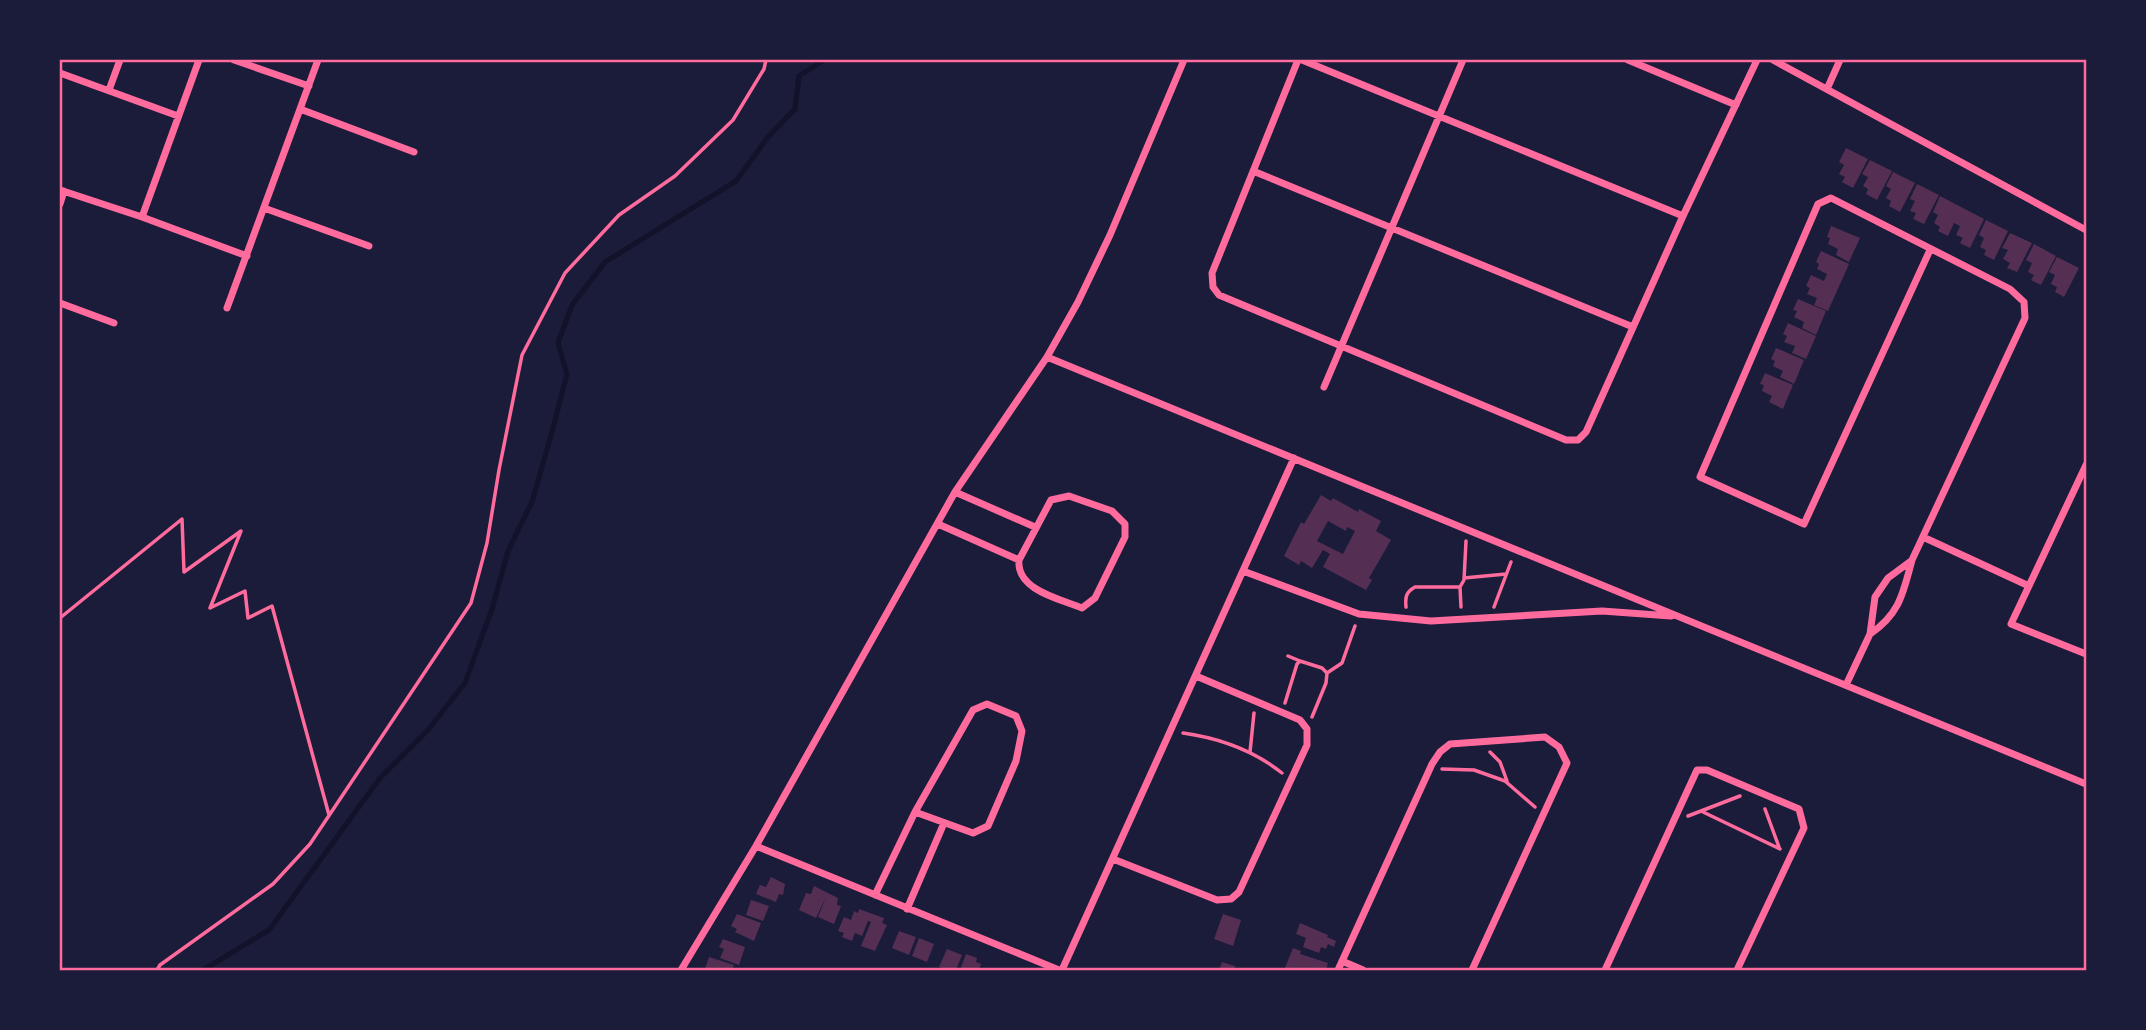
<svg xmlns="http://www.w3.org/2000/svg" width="2146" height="1030" font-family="Overpass,sans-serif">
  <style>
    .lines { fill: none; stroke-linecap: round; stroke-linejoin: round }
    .stream { stroke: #12122b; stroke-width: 5 }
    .building { fill: #542f53; fill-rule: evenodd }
    .path { stroke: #ff6b9d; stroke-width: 3.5 }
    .minor { stroke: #ff6b9d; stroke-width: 7 }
    .neatline { fill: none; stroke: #ff6b9d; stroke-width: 2.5 }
  </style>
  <rect width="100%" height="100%" fill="#1b1b3a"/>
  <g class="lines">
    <path class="stream" d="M203,970L269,930L380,778L427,731L465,683L492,609L508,551L532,502L553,428L567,374L558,343L572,305L605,262L736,181L768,137L795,109L799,76L824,60"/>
  </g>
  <path class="building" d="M1846,148L1868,159L1853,188L1842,182L1845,177L1839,174L1844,165L1839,162Z
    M1870,160L1892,171L1877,200L1866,194L1868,189L1863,186L1868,177L1862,174Z
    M1893,172L1915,183L1900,212L1889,206L1891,201L1886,198L1891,189L1886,186Z
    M1917,184L1939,195L1924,224L1913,219L1916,213L1910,211L1915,201L1910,199Z
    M1940,196L1984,219L1970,248L1960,243L1963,238L1956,235L1960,226L1954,223L1948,236L1938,231L1940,227L1934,223L1938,215L1933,212Z
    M1986,220L2008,231L1994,260L1984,255L1986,250L1980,247L1984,238L1979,235Z
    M1831,226L1860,238L1849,262L1836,255L1838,249L1828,244L1830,238L1827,237Z
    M2010,233L2032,243L2017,272L2007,268L2010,263L2003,259L2008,250L2002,248Z
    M2034,244L2056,256L2041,285L2031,280L2034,275L2028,272L2032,263L2026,260Z
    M1821,251L1849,264L1828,311L1814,305L1817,298L1807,294L1810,288L1806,286L1811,275L1824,281L1827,274L1817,269L1819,264L1816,262Z
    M2057,257L2079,268L2064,297L2055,292L2057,287L2051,284L2055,275L2049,272Z
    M1798,299L1826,311L1816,335L1802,328L1804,322L1794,317L1797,311L1793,310Z
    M1788,323L1816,336L1806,359L1792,353L1795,346L1784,342L1787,336L1783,334Z
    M1776,348L1804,360L1794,384L1780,377L1783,371L1773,366L1775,361L1771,359Z
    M1765,373L1793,385L1783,409L1769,402L1772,396L1762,391L1764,385L1760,384Z
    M1321,495L1331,501L1333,498L1358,512L1359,509L1381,521L1376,531L1391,540L1369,578L1372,580L1366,590L1323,567L1330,554L1323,550L1312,568L1301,561L1299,565L1284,556L1301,522L1304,524ZM1328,521L1346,531L1347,527L1355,531L1343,554L1317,541Z
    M771,877L785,884L783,895L779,894L776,902L756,894L760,885L766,887Z
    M814,886L838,898L837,905L841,906L834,924L818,917L826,897L816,918L799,910L806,893L811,894Z
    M751,900L769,906L763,921L746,915Z
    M859,909L884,918L882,923L887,925L875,951L861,946L871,922L868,921L862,936L855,933L852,941L842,937L844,933L838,931L844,917L851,920L854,911L858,913Z
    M737,914L761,923L754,941L735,932L737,929L731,926Z
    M1223,914L1241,920L1233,946L1214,939Z
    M1300,923L1328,935L1327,937L1336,941L1334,947L1328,944L1326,949L1321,947L1319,953L1303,947L1306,938L1296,934Z
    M899,931L916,937L909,955L892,948Z
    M919,938L934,944L927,962L912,956Z
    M723,939L745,947L739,965L720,958L724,949L719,947Z
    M1293,948L1301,951L1300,954L1328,963L1326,970L1313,968L1312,970H1284Z
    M947,949L962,955L956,970H947L939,967Z
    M966,954L977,958L976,962L981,964L979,970H960Z
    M709,957L734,965L732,970H709L705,969Z
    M1222,962L1235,966L1234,970H1219Z"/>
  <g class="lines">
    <path class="path" d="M1464,578L1506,574
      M1460,587L1464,580L1466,541
      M1406,607C1405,597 1406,592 1415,587H1460L1461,607
      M1494,607L1511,562
      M60,618L182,519L184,572L241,531L210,608L245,591L248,618L272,606L329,815
      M1288,656L1300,661
      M1327,673L1342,663L1355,626
      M1285,703L1297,664L1300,661L1322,668L1327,673L1326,683L1312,717
      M1183,733C1219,738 1253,750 1282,773
      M1250,752L1254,713
      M1490,752L1500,762L1507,781
      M1442,769L1474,770L1505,781L1535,807
      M1765,809L1779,847
      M1701,811L1780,849
      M1688,816L1740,796
      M157,970L160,965L273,884L310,844L471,603L487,543L499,470L522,355L565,273L619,215L675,176L733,120L764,69L766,60"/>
    <path class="minor" d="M234,60L309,86
      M1298,60L1212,273L1213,287L1219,295L1566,440H1578L1586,432L1683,216L1757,60
      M1302,60L1683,216
      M1628,60L1736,105
      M1773,60L2086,230
      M60,73L178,116
      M1827,89L1840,60
      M109,90L120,60
      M300,109L414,152
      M1253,171L1633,327
      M60,190L142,217L247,256
      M60,204L64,191
      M264,208L369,246
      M142,217L199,60
      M60,303L114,323
      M227,308L318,60
      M1047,357L2086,784
      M1324,387L1463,60
      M2086,465L2011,624L2086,654
      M955,492L1035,527
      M1069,496L1112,511L1125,524V537L1095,598L1082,608C1060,599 1016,590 1019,560L1051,500Z
      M938,524L1019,560
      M1923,537L2029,586
      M1243,571L1359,614L1431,621L1602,611L1671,616
      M1870,634C1900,614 1903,593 1912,560L2025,318L2024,302L2010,289L1831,198L1818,204L1700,477L1804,524L1930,250
      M1846,685L1870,634L1875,597L1888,578L1911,561
      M756,846L1059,970
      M1113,859L1217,900L1231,899L1239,892L1307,745V729L1300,720L1196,676
      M875,895L915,812L973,710L987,704L1016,716L1022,731L1016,761L988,826L973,833L915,812
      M907,909L944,823
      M1342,961L1363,970
      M681,970L756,846L955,492L1047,357L1078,302L1110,235L1184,60
      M1062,970L1294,458
      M1338,970L1432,764L1440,752L1450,744L1545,737L1559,747L1567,763L1472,970
      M1605,970L1697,770H1707L1799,809L1804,828L1737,970"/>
  </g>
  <rect width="2146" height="1030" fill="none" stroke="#1b1b3a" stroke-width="122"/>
  <rect x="61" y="61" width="2024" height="908" class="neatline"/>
</svg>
